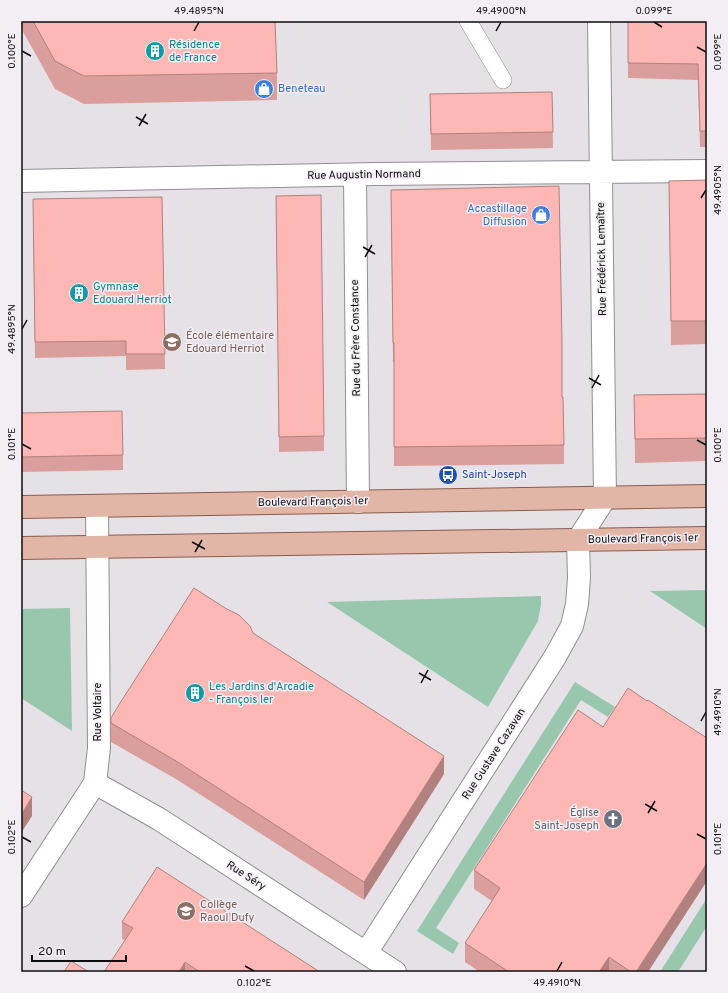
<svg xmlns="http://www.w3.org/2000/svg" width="728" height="993" font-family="Overpass,sans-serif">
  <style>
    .green { fill: #98c7ad }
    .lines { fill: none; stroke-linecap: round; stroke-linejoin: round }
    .service-casing { stroke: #938e94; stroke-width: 18 }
    .minor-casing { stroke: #938e94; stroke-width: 24 }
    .secondary-casing { stroke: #938e94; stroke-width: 24 }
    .primary-casing { stroke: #8b5c4c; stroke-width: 24 }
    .service { stroke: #fff; stroke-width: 17 }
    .minor { stroke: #fff; stroke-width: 22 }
    .secondary { stroke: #fff; stroke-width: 22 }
    .primary { stroke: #e2b6a7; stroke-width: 22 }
    .wall { fill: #da9e9c }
    .shaded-wall { fill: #b1817f }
    .building { fill: #fdb8b5; stroke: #b1817f }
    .ticks { fill: none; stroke: #0e0d0f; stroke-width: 1.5 }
    .labels { text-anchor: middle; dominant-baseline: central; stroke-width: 3; stroke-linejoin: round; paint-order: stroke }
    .culture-label { font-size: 11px; fill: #0d838f; stroke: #f3eef4; text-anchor: start }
    .shop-label { font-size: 11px; fill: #366cbe; stroke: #f3eef4; text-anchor: start }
    .street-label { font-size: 11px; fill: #0e0d0f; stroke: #f3eef4 }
    .education-label { font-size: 11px; fill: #785e54; stroke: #f3eef4; text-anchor: start }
    .transit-label { font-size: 11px; fill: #164399; stroke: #f3eef4; text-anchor: start }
    .worship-label { font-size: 11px; fill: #5b616d; stroke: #f3eef4; text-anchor: end }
    .neatline { fill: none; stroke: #0e0d0f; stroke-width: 1.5 }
    .ticks-label { font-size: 10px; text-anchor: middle; fill: #0e0d0f }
  </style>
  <rect width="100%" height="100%" fill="#e5e1e7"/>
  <path class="green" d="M707,590V629L650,591Z
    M541,596V604L538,621L488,707L327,602Z
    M70,608L72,731L21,698V609Z
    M575,682L615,707L608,717L581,700L436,928L459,943L453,954L417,931Z
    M707,898V926L678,972H660Z"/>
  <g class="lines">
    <g class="service-casing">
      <path id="service" d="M468,21L503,80"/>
    </g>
    <g class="minor-casing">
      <path id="minor" d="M355,175L358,502
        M21,181L375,174L707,171
        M95,783L159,819L395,972
        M366,953L555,657L572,626L577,604L579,578L578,540L605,498L599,21"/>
    </g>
    <g class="secondary-casing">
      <path id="secondary" d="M21,896L95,783L99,748L97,506"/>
    </g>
    <g class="primary-casing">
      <path id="primary" d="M21,507L707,496
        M21,548L707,538"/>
    </g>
    <use href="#service" class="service"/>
    <use href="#minor" class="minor"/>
    <use href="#secondary" class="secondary"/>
    <use href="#primary" class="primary"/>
  </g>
  <path class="wall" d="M21,21H275L277,73V100L84,104L55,89L21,28Z
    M628,21H707V147H700L698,80L628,78Z
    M552,92L553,148L431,150L430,94Z
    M707,180V344L671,345L669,181Z
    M276,196L324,436V451L279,452Z
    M162,197L165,369L126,370V356L35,358L33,214Z
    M391,209L564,445V464L394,466V362H393Z
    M707,394V461L635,463L634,395Z
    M21,413L123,455V470L21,472Z
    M253,633L444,774L364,900L176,779L111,742V718Z
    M647,701L648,972H480L465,962V943L492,901L474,889V870L603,727Z
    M122,922L320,972H104L125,940L122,939Z"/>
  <path class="shaded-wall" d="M444,756V774L364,900V882Z
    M32,797V816L21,833V815Z
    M707,863V881L648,972H636Z
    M609,957V972H599Z
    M185,962V972H179Z"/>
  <path class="building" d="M33,21H275L277,73L84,76L55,61Z
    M628,21H707V131H700L698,64L628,63Z
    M552,92L553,132L431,134L430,94Z
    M707,180V321H671L669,181Z
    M559,186L562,340V397H563L564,445L394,447V343H393L391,190Z
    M321,195L324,436L279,437L276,196Z
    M162,197L165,354H126V341L35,342L33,199Z
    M707,394V438L635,439L634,395Z
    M122,411L123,455L21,457V413Z
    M194,588L225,608L239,615L250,626L253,633L444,756L364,882L176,761L111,723V718L120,703Z
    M628,688L647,701L648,700L707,738V863L636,972H631L609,957L599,972H509L465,943L500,888L474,870L578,710L603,727Z
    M21,790L32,797L21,815Z
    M157,867L320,972H200L185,962L179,972H104L133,928L122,922Z
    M71,961L89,972H64Z"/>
  <path class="ticks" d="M654,22L662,27M194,31L199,22M496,31L501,22M697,47L706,52M22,51L31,56M136,117L148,124M139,126L146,114M701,198L706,190M363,247L375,254M365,257L372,245M22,329L27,320M589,378L601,385M592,388L599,375M697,440L706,445M22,444L31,449M192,542L205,549M195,552L202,540M419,673L431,680M421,683L428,670M701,721L706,712M645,804L657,811M648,813L655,801M697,834L706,839M22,837L31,842M245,966L254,971M557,971L562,962"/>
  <defs>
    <g id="building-disc" transform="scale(1)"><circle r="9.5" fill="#0f9aa8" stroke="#f3eef4"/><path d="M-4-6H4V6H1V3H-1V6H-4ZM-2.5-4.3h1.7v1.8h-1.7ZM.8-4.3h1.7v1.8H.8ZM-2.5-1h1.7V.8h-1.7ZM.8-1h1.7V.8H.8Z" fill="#fff"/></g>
    <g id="shop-disc" transform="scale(1)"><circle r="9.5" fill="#3f7fe0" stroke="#f3eef4"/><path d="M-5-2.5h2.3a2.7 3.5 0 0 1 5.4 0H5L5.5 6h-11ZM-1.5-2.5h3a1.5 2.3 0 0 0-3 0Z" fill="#fff"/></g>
    <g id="school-disc" transform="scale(1)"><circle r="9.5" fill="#8d6e63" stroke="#f3eef4"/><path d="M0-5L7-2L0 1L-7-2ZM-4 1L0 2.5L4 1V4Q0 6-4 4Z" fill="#fff"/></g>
    <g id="bus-disc" transform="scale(1)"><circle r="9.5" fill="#1a4fb4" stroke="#f3eef4"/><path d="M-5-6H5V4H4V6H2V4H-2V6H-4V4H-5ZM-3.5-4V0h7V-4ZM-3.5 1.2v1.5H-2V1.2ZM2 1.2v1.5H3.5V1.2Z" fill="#fff"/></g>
    <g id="church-disc" transform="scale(1)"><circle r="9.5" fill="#6b7280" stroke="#f3eef4"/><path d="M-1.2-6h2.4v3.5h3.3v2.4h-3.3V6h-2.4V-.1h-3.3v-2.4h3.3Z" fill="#fff"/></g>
  </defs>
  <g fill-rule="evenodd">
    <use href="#building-disc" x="155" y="51"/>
    <use href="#shop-disc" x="264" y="89"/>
    <use href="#shop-disc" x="541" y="215"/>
    <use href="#building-disc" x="79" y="293"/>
    <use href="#school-disc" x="172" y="342"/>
    <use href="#bus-disc" x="448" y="475"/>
    <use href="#building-disc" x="195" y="693"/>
    <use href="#church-disc" x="613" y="819"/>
    <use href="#school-disc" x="186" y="911"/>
  </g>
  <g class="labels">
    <g class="culture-label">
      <text x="169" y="45">Résidence<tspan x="169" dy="13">de France</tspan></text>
      <text x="93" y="287">Gymnase<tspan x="93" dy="13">Edouard Herriot</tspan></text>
      <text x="209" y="687">Les Jardins d'Arcadie<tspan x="209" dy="13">- François Ier</tspan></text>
    </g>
    <g class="shop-label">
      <text x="278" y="89">Beneteau</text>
      <text x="527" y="209" text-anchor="end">Accastillage<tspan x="527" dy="13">Diffusion</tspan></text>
    </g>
    <g class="street-label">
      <text transform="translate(364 175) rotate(-1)">Rue Augustin Normand</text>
      <text transform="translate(602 259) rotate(-91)">Rue Frédérick Lemaître</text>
      <text transform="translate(356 338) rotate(-91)">Rue du Frère Constance</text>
      <text transform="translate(313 502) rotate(-1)">Boulevard François 1er</text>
      <text transform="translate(643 539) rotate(-1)">Boulevard François 1er</text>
      <text transform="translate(98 712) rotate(-90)">Rue Voltaire</text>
      <text transform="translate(494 754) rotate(-57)">Rue Gustave Cazavan</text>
      <text transform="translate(246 876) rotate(33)">Rue Séry</text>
    </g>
    <g class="education-label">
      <text x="186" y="336">École élémentaire<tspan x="186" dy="13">Edouard Herriot</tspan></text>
      <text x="200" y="905">Collège<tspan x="200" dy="13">Raoul Dufy</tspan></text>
    </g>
    <g class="transit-label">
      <text x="462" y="475">Saint-Joseph</text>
    </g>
    <g class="worship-label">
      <text x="599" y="813">Église<tspan x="599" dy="13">Saint-Joseph</tspan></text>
    </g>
  </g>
  <rect width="728" height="993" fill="none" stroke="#f3eef4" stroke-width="44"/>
  <path d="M32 955v6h94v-6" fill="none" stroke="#0e0d0f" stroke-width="2"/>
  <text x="38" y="955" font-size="12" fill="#0e0d0f" stroke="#f3eef4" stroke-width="3" paint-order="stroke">20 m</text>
  <rect x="22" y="22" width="684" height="949" class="neatline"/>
  <g class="ticks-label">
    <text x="199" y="14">49.4895°N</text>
    <text x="501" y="14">49.4900°N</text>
    <text x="654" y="14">0.099°E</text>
    <text transform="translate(11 51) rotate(-90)" y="4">0.100°E</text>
    <text transform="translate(717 52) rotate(-90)" y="4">0.099°E</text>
    <text transform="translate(717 190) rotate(-90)" y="4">49.4905°N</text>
    <text transform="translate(11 329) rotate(-90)" y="4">49.4895°N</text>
    <text transform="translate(11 444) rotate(-90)" y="4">0.101°E</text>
    <text transform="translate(717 445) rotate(-90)" y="4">0.100°E</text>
    <text transform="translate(717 712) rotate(-90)" y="4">49.4910°N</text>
    <text transform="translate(11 837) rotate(-90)" y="4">0.102°E</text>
    <text transform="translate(717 839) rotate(-90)" y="4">0.101°E</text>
    <text x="254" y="986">0.102°E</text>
    <text x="557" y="986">49.4910°N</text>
  </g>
</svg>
